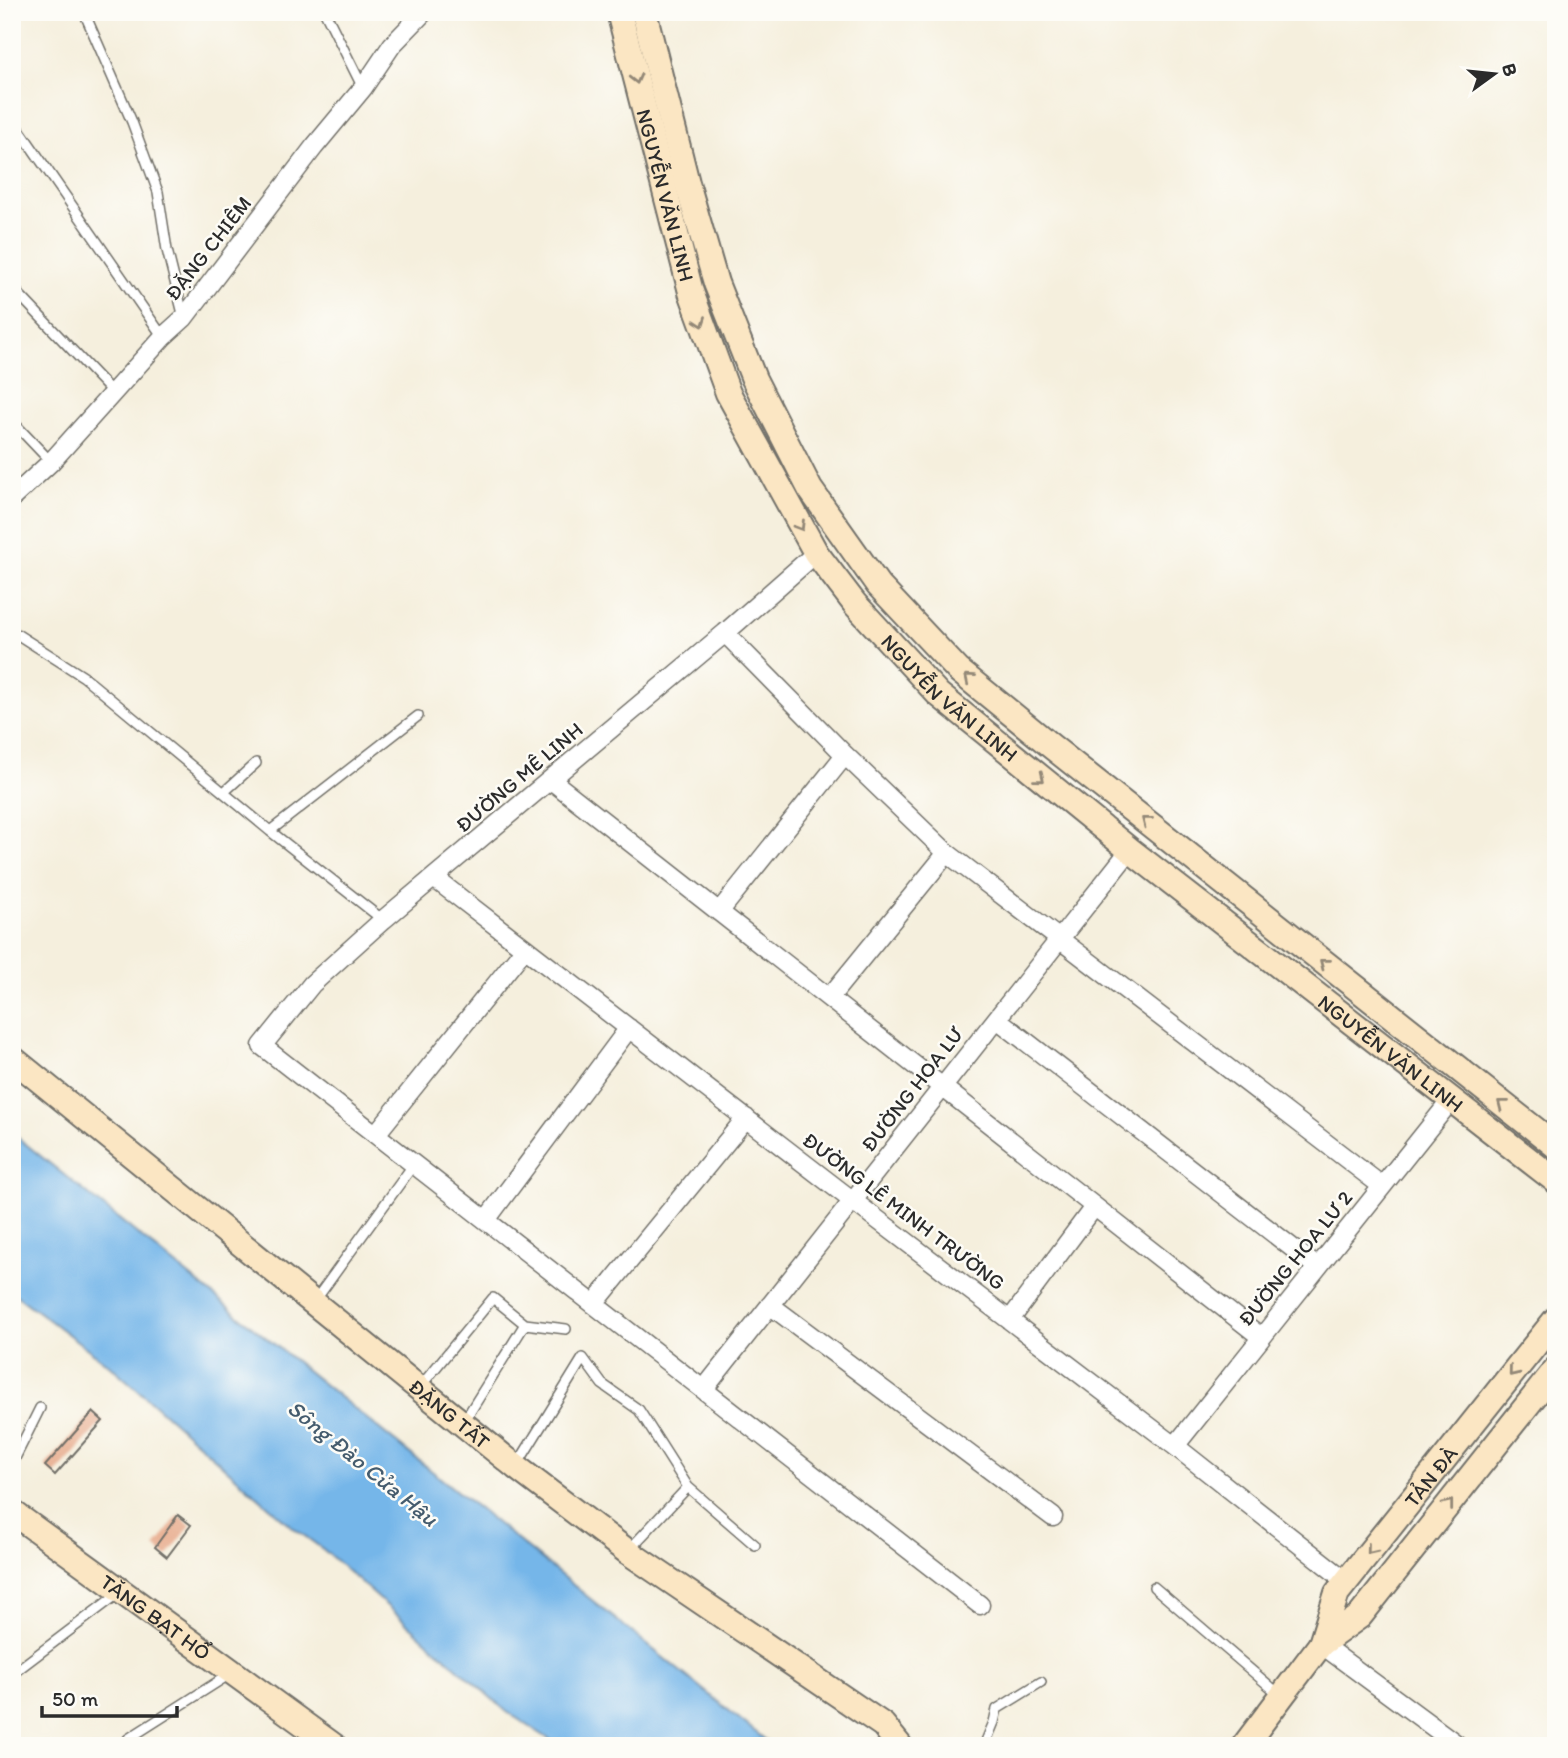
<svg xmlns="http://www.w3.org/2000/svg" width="1568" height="1758" font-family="Itim,sans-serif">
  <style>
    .water { fill: #74b6e9; stroke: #50708a; stroke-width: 2 }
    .building { fill: #e7ab8c }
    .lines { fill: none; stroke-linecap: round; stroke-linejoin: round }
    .lane-casing { stroke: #727069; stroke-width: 12 }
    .street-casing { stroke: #727069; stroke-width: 21 }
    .secondary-casing { stroke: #727069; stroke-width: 28 }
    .lane { stroke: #fff; stroke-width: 9 }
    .street { stroke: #fff; stroke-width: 18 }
    .secondary { stroke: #fbe6c3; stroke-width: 24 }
    .oneway { stroke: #938877 }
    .labels { text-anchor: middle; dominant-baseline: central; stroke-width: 5; stroke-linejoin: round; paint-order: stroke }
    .street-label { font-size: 21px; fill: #2b2b2b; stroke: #fdfcf7 }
    .water-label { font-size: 23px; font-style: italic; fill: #455c6e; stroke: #fdfcf7 }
  </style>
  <rect width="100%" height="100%" fill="#fdfcf7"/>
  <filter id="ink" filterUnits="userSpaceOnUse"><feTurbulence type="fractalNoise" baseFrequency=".0143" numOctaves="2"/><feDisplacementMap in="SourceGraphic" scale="14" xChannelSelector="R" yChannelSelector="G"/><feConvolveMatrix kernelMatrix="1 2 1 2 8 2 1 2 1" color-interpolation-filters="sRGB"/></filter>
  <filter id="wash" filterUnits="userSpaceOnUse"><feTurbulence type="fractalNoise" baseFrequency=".00686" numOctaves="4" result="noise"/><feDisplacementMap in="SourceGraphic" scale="28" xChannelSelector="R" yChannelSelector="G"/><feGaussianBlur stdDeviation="1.57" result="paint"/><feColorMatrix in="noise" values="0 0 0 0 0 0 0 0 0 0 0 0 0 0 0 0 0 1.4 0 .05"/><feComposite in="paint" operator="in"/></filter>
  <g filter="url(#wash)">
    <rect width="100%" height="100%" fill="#f5efdd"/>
    <path class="water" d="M12,1133L773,1746H560L507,1712L324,1550L291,1526L113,1368L12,1292Z"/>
    <g id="blocks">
      <path class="building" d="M93,1412L103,1421L55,1475L45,1466Z
        M178,1515L191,1525L167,1557L155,1547Z"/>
    </g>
  </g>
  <g filter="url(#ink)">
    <use href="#blocks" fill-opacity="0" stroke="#727069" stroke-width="2"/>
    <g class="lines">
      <g class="lane-casing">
        <path id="lane" d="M84,12L132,122L158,192L167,250L184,318
          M325,12L363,88
          M12,119L163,337
          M12,287L114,394
          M12,421L51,462
          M12,631L84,677L270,831L383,920
          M224,792L256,763
          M270,831L418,716
          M314,1302L414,1164
          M420,1387L493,1298L525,1324L566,1329
          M463,1423L525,1324
          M12,1464L40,1408
          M517,1465L583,1358L602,1384L639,1410L688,1487L628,1551
          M688,1487L755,1545
          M1154,1587L1280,1695
          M12,1674L119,1593
          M128,1739L230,1674
          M984,1746L994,1722L997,1709L1041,1682"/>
      </g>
      <g class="street-casing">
        <path id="street" d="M12,498L51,462L163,337L184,318L314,147L363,88L392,45L424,12
          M816,553L725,633L383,920L312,984L262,1046L980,1605
          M725,633L845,755L947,853L1382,1186
          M551,780L1261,1337
          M434,878L853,1201L1175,1446L1346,1581
          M719,912L845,755
          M829,998L947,853
          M997,1019L1317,1267
          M376,1134L525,948
          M486,1220L629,1028
          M594,1304L746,1118
          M770,1305L1053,1517
          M1010,1320L1094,1207
          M704,1389L1130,850
          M1175,1446L1452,1099
          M1321,1644L1459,1746"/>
      </g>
      <g class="secondary-casing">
        <g id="secondary">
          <path id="s1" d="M619,12L691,292L728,393L816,553L855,604L938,694L1130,850L1556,1181"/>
          <path d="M644,12L687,183L716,283L754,379L810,489L878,585L958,670L1051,746L1556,1146"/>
          <path id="s2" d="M12,1058L516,1467L628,1552L883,1725L900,1746"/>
          <path id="s3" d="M12,1512L334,1746"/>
          <path id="s4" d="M1321,1644L1337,1593L1556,1319"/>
          <path d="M1244,1746L1321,1644L1360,1616L1556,1369"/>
        </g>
      </g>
      <use href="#lane" class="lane"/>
      <use href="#street" class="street"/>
      <use href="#secondary" class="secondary"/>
    </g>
    <defs><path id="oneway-chevron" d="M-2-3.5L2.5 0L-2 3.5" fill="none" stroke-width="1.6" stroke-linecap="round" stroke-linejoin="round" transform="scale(1.75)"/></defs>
    <g class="oneway">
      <use href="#oneway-chevron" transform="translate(636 79) rotate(76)"/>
      <use href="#oneway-chevron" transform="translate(701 322) rotate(70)"/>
      <use href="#oneway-chevron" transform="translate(800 526) rotate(59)"/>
      <use href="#oneway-chevron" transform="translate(969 678) rotate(-140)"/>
      <use href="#oneway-chevron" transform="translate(1040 778) rotate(39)"/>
      <use href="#oneway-chevron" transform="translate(1146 821) rotate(-142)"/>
      <use href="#oneway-chevron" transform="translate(1324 963) rotate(-142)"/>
      <use href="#oneway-chevron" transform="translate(1502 1104) rotate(-142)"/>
      <use href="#oneway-chevron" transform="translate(1513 1372) rotate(129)"/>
      <use href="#oneway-chevron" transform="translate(1449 1504) rotate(-52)"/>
      <use href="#oneway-chevron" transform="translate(1371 1550) rotate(129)"/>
    </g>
  </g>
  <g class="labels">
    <g class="street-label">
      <text stroke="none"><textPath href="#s1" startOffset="189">NGUYỄN VĂN LINH</textPath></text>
      <text transform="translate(208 248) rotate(-52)">ĐẶNG CHIÊM</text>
      <text stroke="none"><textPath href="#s1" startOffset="777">NGUYỄN VĂN LINH</textPath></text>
      <text transform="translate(519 777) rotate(-40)">ĐƯỜNG MÊ LINH</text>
      <text stroke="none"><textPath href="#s1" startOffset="1344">NGUYỄN VĂN LINH</textPath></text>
      <text transform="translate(912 1089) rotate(-52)">ĐƯỜNG HOA LƯ</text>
      <text transform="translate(904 1211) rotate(37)">ĐƯỜNG LÊ MINH TRƯỜNG</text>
      <text transform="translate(1295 1258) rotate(-51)">ĐƯỜNG HOA LƯ 2</text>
      <text stroke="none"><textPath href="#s2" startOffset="564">ĐẶNG TẤT</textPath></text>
      <text stroke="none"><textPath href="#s4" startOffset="203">TẢN ĐÀ</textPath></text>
      <text stroke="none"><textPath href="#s3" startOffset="178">TĂNG BẠT HỔ</textPath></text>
    </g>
    <g class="water-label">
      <text transform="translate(363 1463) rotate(39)">Sông Đào Cửa Hậu</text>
    </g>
  </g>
  <rect width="1568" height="1758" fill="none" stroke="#fdfcf7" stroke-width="42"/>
  <g transform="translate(1494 74) rotate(75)" stroke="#fdfcf7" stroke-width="5" paint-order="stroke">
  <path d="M0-5L12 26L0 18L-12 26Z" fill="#2b2b2b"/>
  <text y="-10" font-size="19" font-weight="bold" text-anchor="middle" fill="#2b2b2b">B</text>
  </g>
  <path d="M42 1706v10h135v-10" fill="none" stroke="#2b2b2b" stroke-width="3.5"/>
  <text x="52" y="1706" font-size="21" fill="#2b2b2b" stroke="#fdfcf7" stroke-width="5" paint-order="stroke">50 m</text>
</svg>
